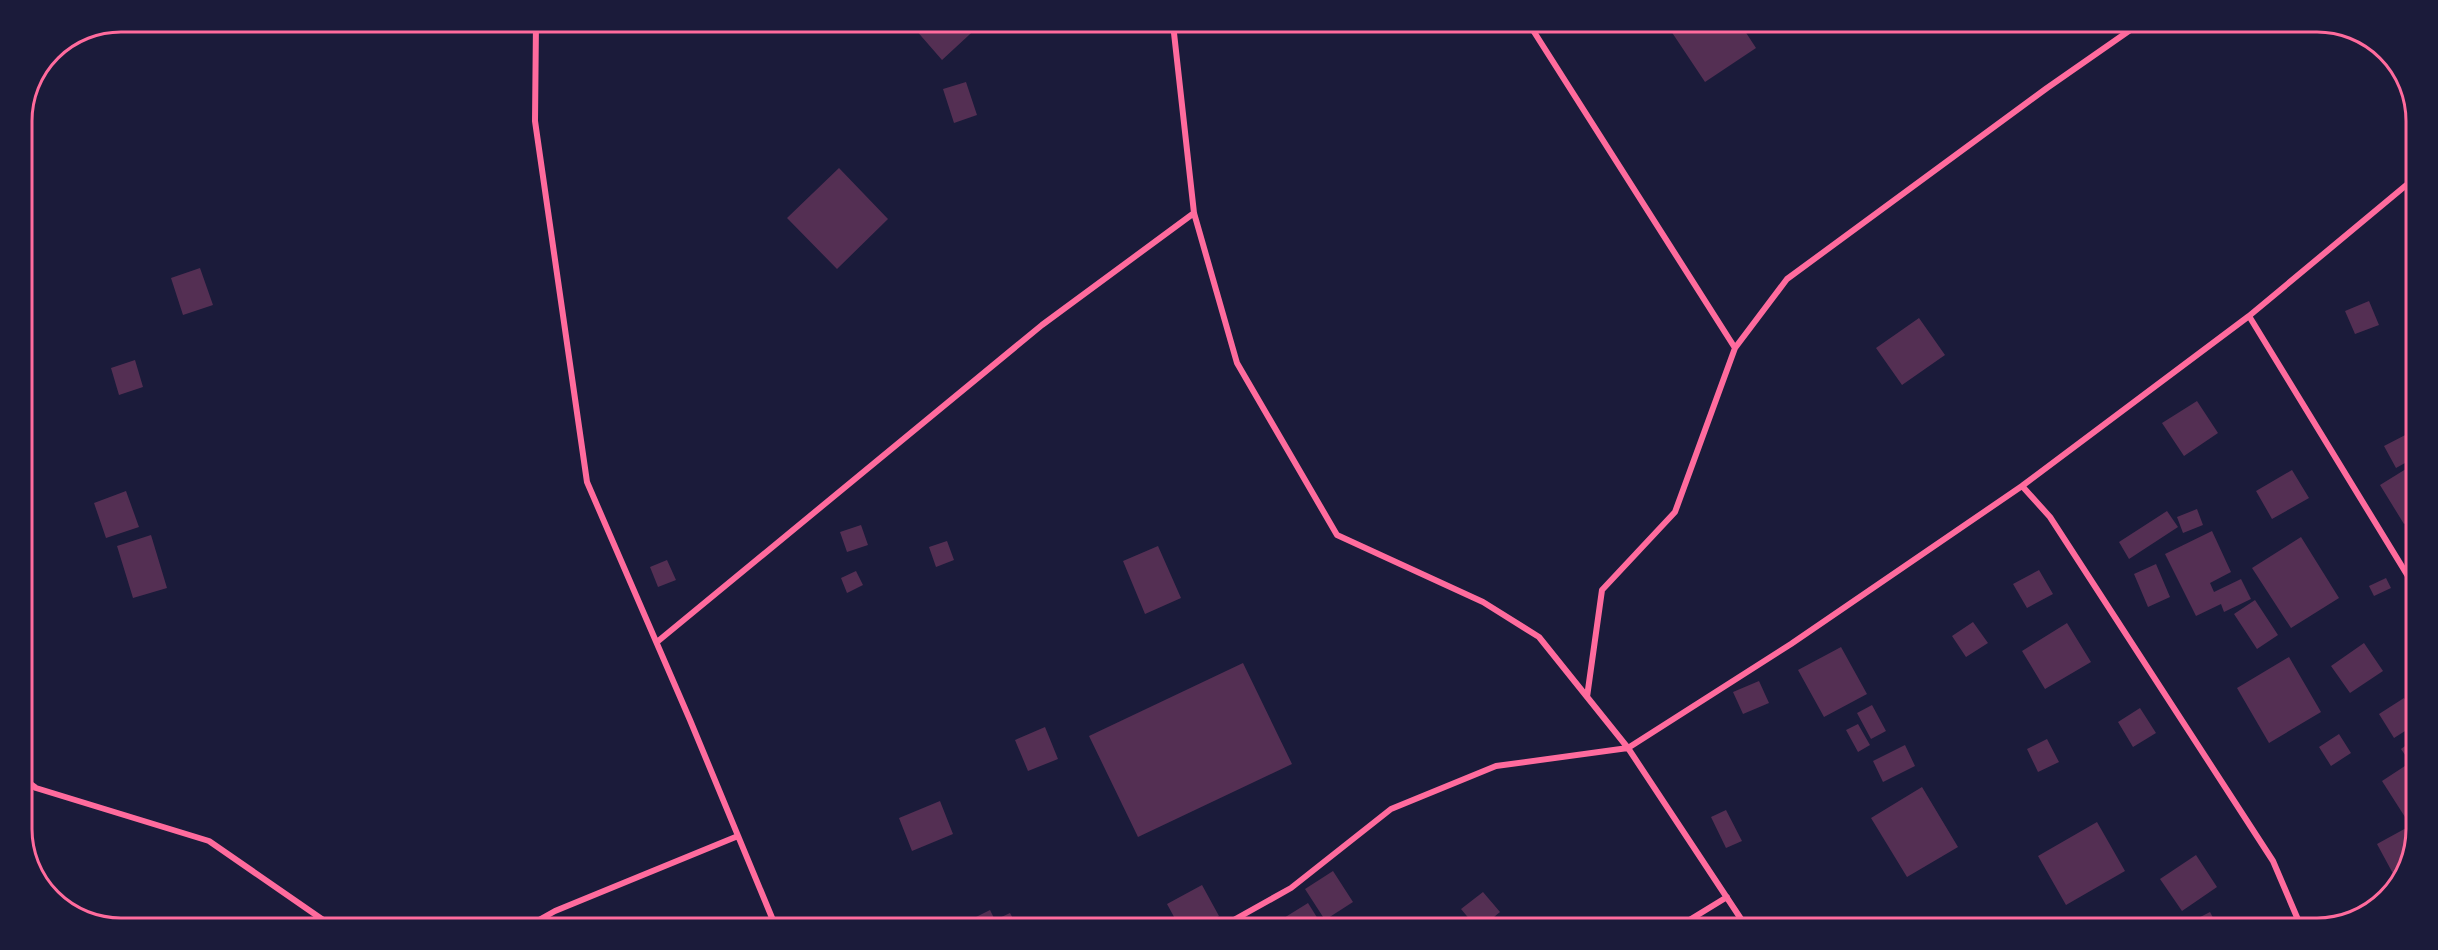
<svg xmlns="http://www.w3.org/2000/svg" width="2438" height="950" font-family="Cabin,sans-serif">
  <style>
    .building { fill: #542f53 }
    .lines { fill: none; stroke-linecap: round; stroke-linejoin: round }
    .minor { stroke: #ff6b9d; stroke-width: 6 }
    .rim { fill: none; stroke: #ff6b9d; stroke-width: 3 }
  </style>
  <rect width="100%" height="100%" fill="#1b1b3a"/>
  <path class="building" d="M922,23H982L942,60L915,29Z
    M1667,25H1741L1756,48L1705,82Z
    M966,82L977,115L954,123L943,89Z
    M839,168L888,219L837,269L787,218Z
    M200,268L213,305L183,315L171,278Z
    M2369,301L2379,325L2355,334L2345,311Z
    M1919,318L1945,355L1902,385L1876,348Z
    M135,360L143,387L119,395L111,368Z
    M2197,401L2218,433L2184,456L2162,423Z
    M2415,430L2414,458L2396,468L2384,446Z
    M2414,464V518L2404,524L2380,485Z
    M2292,470L2309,498L2272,519L2256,491Z
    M126,491L139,527L106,538L94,503Z
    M2197,509L2203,525L2183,533L2177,517Z
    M2167,511L2178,527L2129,559L2119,542Z
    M861,525L868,545L847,552L840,532Z
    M2212,531L2231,572L2210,583L2214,592L2241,579L2251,599L2224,612L2221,604L2196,616L2165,554Z
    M151,535L167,588L133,598L117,546Z
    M2301,537L2339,598L2291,628L2252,568Z
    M947,541L954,560L936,567L929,547Z
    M1158,546L1181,598L1145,614L1123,561Z
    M667,560L676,580L658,587L650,567Z
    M2156,564L2170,597L2148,607L2134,574Z
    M2039,570L2053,594L2027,608L2013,584Z
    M856,571L863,585L847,593L841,578Z
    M2386,578L2391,588L2374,596L2369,586Z
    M2255,600L2278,635L2257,649L2234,614Z
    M1973,622L1988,643L1966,657L1952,636Z
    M2067,623L2091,662L2045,689L2022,651Z
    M2364,643L2383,671L2350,693L2331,666Z
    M1841,647L1867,694L1824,717L1798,670Z
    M2289,657L2321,712L2269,743L2237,688Z
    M1243,663L1292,764L1138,837L1089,736Z
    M1759,681L1769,703L1743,714L1733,692Z
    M2404,698L2413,712V726L2394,738L2379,714Z
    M1872,705L1886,731L1871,739L1857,713Z
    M2140,708L2156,733L2133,747L2118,722Z
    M1858,724L1870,745L1858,752L1846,730Z
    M1045,727L1058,759L1028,771L1015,740Z
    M2339,734L2351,753L2331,766L2319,747Z
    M2047,739L2059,762L2038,772L2027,749Z
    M2412,741V765L2401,749Z
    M1905,745L1915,766L1883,782L1873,761Z
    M2408,764L2412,770V828L2382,781Z
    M1922,787L1958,847L1907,877L1871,818Z
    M940,801L953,834L912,851L899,818Z
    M1726,810L1742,841L1726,848L1711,817Z
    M2097,822L2125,871L2066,905L2038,856Z
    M2408,827L2412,834V862L2397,881L2377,844Z
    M2196,855L2217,887L2182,911L2160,879Z
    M1333,871L1353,902L1325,920L1305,889Z
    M1202,885L1219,916L1200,926H1179L1167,904Z
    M1483,892L1500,912L1482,927H1476L1461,909Z
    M1308,903L1323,927L1271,926Z
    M990,910L995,920L1010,913L1017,926H973L970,920Z
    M2210,912L2219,929H2177Z"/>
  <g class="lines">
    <path class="minor" d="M536,22L535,121L587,482L690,720L775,925
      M1173,24L1194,213L1237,363L1337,535L1483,602L1539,637L1628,748L1747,928
      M1529,24L1735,348
      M2249,316L2414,586
      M2022,486L2050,517L2273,861L2302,929
      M657,642L1042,325L1194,213
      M1587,697L1602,590L1675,512L1735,348L1787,279L2047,88L2136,26
      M21,777L36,788L209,841L329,924
      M530,925L555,911L738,836
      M1223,926L1291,888L1391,809L1496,766L1628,748L1791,644L2022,486L2249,316L2416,177
      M1678,927L1727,897"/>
  </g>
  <path d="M0 0H2438V950H0ZM121 32H2317A89 89 0 0 1 2406 121V829A89 89 0 0 1 2317 918H121A89 89 0 0 1 32 829V121A89 89 0 0 1 121 32Z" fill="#1b1b3a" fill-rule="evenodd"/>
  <path class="rim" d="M121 32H2317A89 89 0 0 1 2406 121V829A89 89 0 0 1 2317 918H121A89 89 0 0 1 32 829V121A89 89 0 0 1 121 32Z"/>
</svg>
